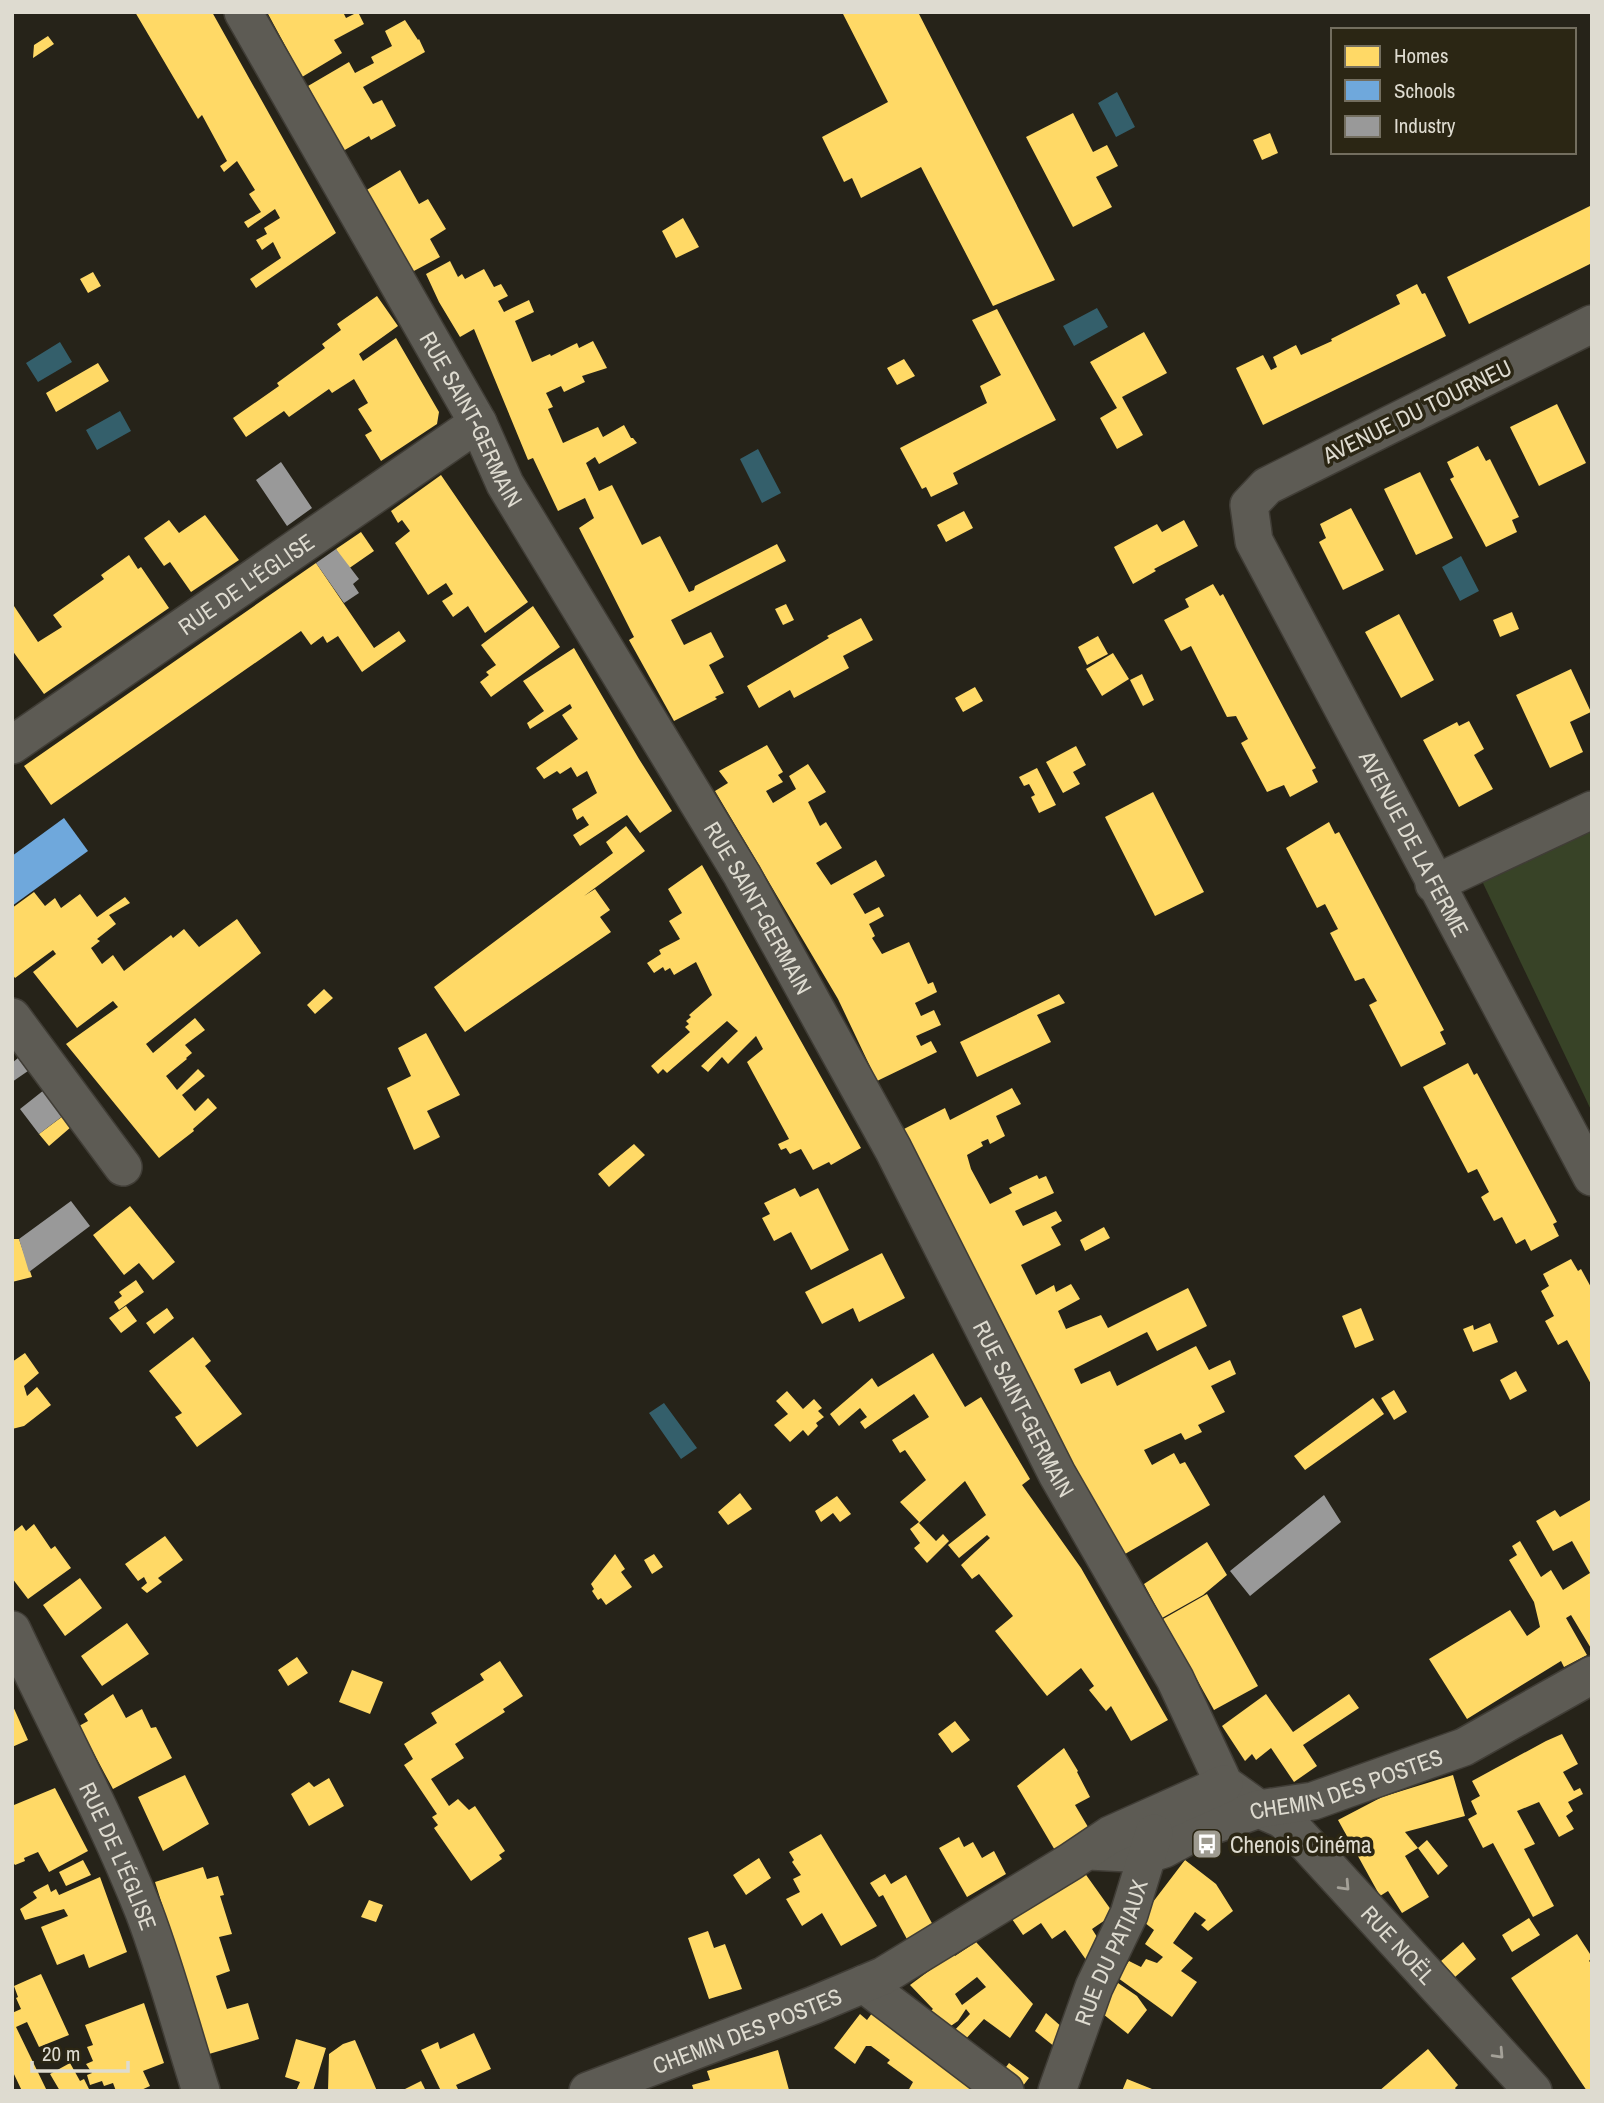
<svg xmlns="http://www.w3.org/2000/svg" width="1604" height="2103" font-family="'Archivo Narrow',sans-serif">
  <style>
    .green { fill: #384327 }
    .water { fill: #345f6b }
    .homes { fill: #ffd966; fill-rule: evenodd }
    .schools { fill: #6fa8dc }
    .industry { fill: #999 }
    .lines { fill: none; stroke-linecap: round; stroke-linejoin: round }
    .minor-casing { stroke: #403d36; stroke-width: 40 }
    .minor { stroke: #5d5b54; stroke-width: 37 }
    .oneway { stroke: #a4a198 }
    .labels { text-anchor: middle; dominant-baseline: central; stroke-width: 7; stroke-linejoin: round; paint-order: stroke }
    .street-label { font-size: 23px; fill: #dedbd0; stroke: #2b2614 }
    .poi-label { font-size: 23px; fill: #dedbd0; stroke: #2b2614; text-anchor: start }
  </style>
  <rect width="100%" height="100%" fill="#262319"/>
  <path class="green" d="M1592,830V1112L1482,881Z"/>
  <path class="water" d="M1117,92L1135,127L1116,137L1098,103Z
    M1097,308L1108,327L1074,346L1063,326Z
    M60,342L72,362L38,382L26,363Z
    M120,411L131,431L97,450L86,430Z
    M758,449L781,493L762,503L740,459Z
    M1461,556L1479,591L1460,601L1442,567Z
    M664,1403L697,1448L681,1459L649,1413Z"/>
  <path class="homes" d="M135,12H212L336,233L256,288L250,279L281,258L273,242L262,250L256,240L267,234L264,228L280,218L275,209L248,228L244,222L261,212L249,194L255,190L237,161L224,172L220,166L227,161L202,115L198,119Z
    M267,12H343L346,18L358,12L364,24L334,40L342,53L302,77Z
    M842,12H918L1055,280L993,306L921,167L861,198L852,178L844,182L822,137L888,102Z
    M405,20L418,40L419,39L425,52L363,87L373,104L382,100L396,126L371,140L369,136L343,151L308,86L349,62L355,73L374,63L371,57L392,46L385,31Z
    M48,36L54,44L33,58L34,45Z
    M1073,113L1093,152L1107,145L1118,166L1096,177L1112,207L1073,227L1026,137Z
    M1270,133L1278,153L1262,160L1253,140Z
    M400,170L419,204L428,199L446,229L430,239L440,257L412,272L365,191Z
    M1592,205V263L1469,324L1447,277Z
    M683,218L699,247L676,258L662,231Z
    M450,261L458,277L462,274L465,279L484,269L494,287L501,284L508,296L498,301L504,312L529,300L534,312L515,321L532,362L550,354L551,356L577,343L579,348L593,341L607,368L582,376L585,382L564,392L561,386L546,393L553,407L548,409L563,443L598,427L603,437L624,425L631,438H633L637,443L599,464L595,457L586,463L599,491L612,485L642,545L660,536L689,592L694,590L695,586L777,544L786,561L671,620L684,645L711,632L724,657L709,665L724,693L715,697L717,699L674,721L629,640L634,637L579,528L594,518L585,498L558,511L533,458L528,460L474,329L460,337L439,302L426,274Z
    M93,272L101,286L88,293L80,279Z
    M1417,284L1422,294L1425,293L1446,336L1263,425L1236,368L1263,355L1271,370L1277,367L1273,357L1296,345L1301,355L1332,341L1331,339L1400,304L1396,295Z
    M377,296L398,326L359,354L363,361L396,338L439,412L437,424L381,461L365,435L372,431L358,409L368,403L354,379L332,393L329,389L289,417L284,411L246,437L233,418L279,386L277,383L325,348L322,344L341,330L337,324Z
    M997,309L1056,420L953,473L958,484L931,497L926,487L922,489L900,448L987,403L980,386L1001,375L972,320Z
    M1144,332L1167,373L1122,397L1143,435L1117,449L1100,418L1117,408L1090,362Z
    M904,359L915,376L897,385L887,368Z
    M98,363L109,381L56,412L46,393Z
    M1557,404L1586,463L1539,486L1510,427Z
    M1478,446L1486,461L1490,459L1519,517L1512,520L1517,532L1486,547L1450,479L1454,477L1447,462Z
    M1420,472L1453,538L1416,555L1384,489Z
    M441,475L528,602L485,633L468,606L453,617L442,601L453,594L446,583L428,595L395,543L410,531L402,520L398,523L391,511Z
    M1351,508L1384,570L1343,590L1319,542L1326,538L1320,524Z
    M964,511L973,528L946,542L937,525Z
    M205,515L239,560L191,592L170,562L164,566L144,538L169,520L179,533Z
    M1184,520L1198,546L1154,569L1156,571L1133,584L1114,547L1157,524L1162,532Z
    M361,532L374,551L348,569L336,549Z
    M129,555L138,569L141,567L169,608L44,694L12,650V603L38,642L62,627L53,615L104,579L101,575Z
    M316,563L374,648L399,631L406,641L362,672L338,636L327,643L323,636L311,645L301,631L51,805L24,766Z
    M1213,584L1220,596L1223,594L1316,768L1312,770L1318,782L1290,797L1284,785L1267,792L1241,743L1248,739L1236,716L1227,717L1191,646L1181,651L1164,620L1189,607L1185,599Z
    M786,604L794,620L783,625L775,609Z
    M533,606L560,647L491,697L480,682L489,675L486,672L496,665L481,645Z
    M1512,612L1519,629L1500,637L1493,620Z
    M1399,614L1434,680L1401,698L1365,632Z
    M861,618L873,640L843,656L849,668L794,698L790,690L759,708L747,686L829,638L827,636Z
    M1098,636L1108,654L1087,665L1078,647Z
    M574,648L639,759L672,811L640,833L627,815L580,846L573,835L589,825L583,816L577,820L572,809L597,793L587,771L577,777L571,767L560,774L557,771L544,779L536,768L578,739L562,715L572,708L570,704L530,729L527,723L544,711L523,681Z
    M1113,653L1129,679L1102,696L1086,669Z
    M1571,669L1591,712L1570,722L1583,752L1550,768L1516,695Z
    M1142,674L1154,700L1143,706L1130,680Z
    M975,687L983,701L963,712L955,698Z
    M1469,721L1484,749L1474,755L1493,789L1459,807L1423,740L1457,722L1459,726Z
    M767,745L783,772L778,775L783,782L766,791L773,803L796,789L789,776L808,764L826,792L808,802L820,826L826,822L842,848L816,863L831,885L876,860L885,876L853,894L865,914L879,907L884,916L869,924L875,936L872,938L882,954L909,942L928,984L933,982L937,992L915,1003L921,1016L934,1010L941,1025L916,1036L921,1046L931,1041L937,1052L877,1081L838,999L715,791L728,783L719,771Z
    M1076,746L1086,765L1073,772L1080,784L1063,793L1046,762Z
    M1037,768L1056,805L1039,813L1031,797L1035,795L1029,784L1024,786L1019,777Z
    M1153,792L1204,892L1155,916L1105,817Z
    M1329,822L1335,834L1339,832L1444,1030L1440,1032L1446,1044L1401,1067L1369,1005L1377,1001L1364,978L1355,981L1330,933L1338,929L1325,904L1317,908L1286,848Z
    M626,826L645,851L584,896L595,889L610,910L600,917L611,932L465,1032L434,987L613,853L606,842Z
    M702,865L861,1148L831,1165L829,1162L813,1170L801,1149L790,1154L786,1148L781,1150L778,1144L789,1139L747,1062L763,1049L756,1036L728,1064L722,1057L708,1072L701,1066L738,1031L727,1021L667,1073L663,1069L658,1074L651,1066L690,1032L685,1027L689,1024L686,1021L691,1017L689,1015L712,995L696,962L674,975L670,968L665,971L663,967L654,973L647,963L661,954L659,950L680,939L669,921L682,913L668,889Z
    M34,892L45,906L55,898L61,908L80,894L97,917L125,897L130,903L109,915L116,924L97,939L100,941L91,948L102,964L113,955L124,971L171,935L173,938L184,929L199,947L237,919L261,953L146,1044L153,1053L195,1018L205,1030L185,1045L192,1053L186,1058L187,1059L166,1076L177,1090L198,1069L205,1076L182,1095L195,1111L208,1098L217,1108L193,1129L194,1131L159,1158L66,1044L118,1007L113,1001L77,1028L33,972L56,954L53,950L15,978L12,974V908Z
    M324,989L333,998L315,1014L307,1005Z
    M1059,994L1065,1003L1037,1015L1051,1042L977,1077L960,1042Z
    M426,1033L460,1095L427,1111L440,1137L414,1150L387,1088L411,1076L398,1048Z
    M1468,1063L1474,1075L1477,1073L1557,1222L1553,1224L1559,1236L1531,1251L1525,1239L1516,1244L1502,1217L1494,1221L1481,1197L1489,1192L1477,1169L1468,1173L1423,1087Z
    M1012,1088L1021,1104L996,1116L1005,1136L990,1144L988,1139L981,1142L983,1146L967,1155L971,1169L990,1204L1012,1193L1009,1188L1037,1175L1039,1179L1046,1176L1054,1193L1015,1211L1023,1226L1056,1211L1062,1221L1051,1227L1061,1245L1021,1265L1036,1295L1054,1285L1056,1292L1071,1284L1080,1299L1058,1311L1066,1329L1101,1315L1108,1328L1188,1288L1207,1326L1157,1351L1147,1332L1074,1369L1081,1384L1110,1371L1117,1386L1196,1346L1209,1370L1230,1360L1236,1374L1211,1386L1225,1412L1198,1425L1202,1432L1185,1440L1181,1433L1144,1450L1152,1465L1174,1453L1180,1464L1185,1462L1210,1505L1125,1554L1074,1469L902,1130L945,1108L950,1120Z
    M63,1116L71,1127L49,1146L39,1134Z
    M634,1144L645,1155L609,1187L598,1174Z
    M795,1188L800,1197L818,1188L849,1250L811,1270L791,1232L774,1241L762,1218L770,1214L764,1203Z
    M130,1206L175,1262L153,1280L139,1263L124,1275L93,1235Z
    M1104,1227L1110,1238L1085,1251L1080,1240Z
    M12,1239H19L32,1277L12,1282Z
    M882,1253L905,1298L859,1322L853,1308L822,1324L805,1292Z
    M1571,1259L1578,1271L1581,1269L1592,1289V1386L1567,1340L1558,1345L1545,1321L1554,1316L1541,1291L1549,1286L1543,1274Z
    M136,1280L144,1292L119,1310L114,1302L122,1296L119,1292Z
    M126,1306L137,1321L121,1333L109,1318Z
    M167,1308L174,1318L154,1334L146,1323Z
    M1361,1308L1374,1340L1355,1348L1342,1316Z
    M1490,1323L1498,1342L1473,1352L1463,1329L1473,1325L1474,1330Z
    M193,1337L211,1361L205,1366L242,1414L197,1447L175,1417L182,1413L149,1371Z
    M25,1353L39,1373L24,1386L27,1396L37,1387L51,1405L24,1426L12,1429V1362Z
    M933,1353L965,1407L981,1397L1030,1479L1022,1485L1081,1568L1168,1720L1131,1741L1111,1706L1106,1711L1089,1690L1094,1686L1081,1668L1047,1696L995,1631L1013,1616L979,1574L972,1579L961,1565L990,1538L987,1535L959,1558L948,1545L986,1515L965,1481L919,1523L936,1541L943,1534L949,1541L927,1563L914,1548L920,1543L910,1529L919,1522L900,1502L926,1480L905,1450L900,1453L892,1440L929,1417L914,1394L865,1429L860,1422L867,1417L860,1408L839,1426L830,1414L872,1378L878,1387Z
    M1516,1371L1527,1391L1510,1400L1500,1380Z
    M1394,1390L1407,1412L1394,1420L1381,1398Z
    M787,1391L803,1409L814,1399L822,1408L818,1411L824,1417L816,1423L818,1426L808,1436L803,1430L790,1442L774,1425L788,1414L776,1401Z
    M1373,1398L1384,1414L1305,1470L1294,1456Z
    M740,1493L752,1509L728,1525L718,1512Z
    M837,1496L851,1514L840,1522L833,1513L821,1522L815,1511Z
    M1592,1499V1650L1571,1615L1566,1618L1587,1655L1564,1667L1561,1661L1467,1719L1429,1659L1510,1610L1527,1636L1540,1627L1534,1602L1509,1560L1517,1555L1512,1546L1520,1541L1541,1577L1551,1570L1563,1590L1590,1573L1572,1541L1553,1551L1536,1521L1555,1510L1560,1517Z
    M34,1524L51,1549L55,1546L71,1568L28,1599L12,1578V1533L22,1525L26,1531Z
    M165,1536L183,1560L158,1578L162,1582L147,1593L141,1588L147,1583L144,1577L138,1581L125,1564Z
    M1207,1542L1227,1575L1203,1595L1162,1618L1144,1584Z
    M615,1554L625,1569L621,1572L632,1587L606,1605L601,1598L598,1600L592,1591L594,1589L591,1584Z
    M654,1554L663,1567L652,1574L644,1560Z
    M80,1578L102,1608L65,1636L43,1605Z
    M1207,1594L1258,1686L1214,1710L1163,1619Z
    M127,1623L149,1654L102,1686L81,1656Z
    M297,1657L308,1673L288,1686L278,1670Z
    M500,1661L523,1696L503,1709L505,1712L455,1744L464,1758L431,1779L449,1806L458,1799L469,1810L475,1806L505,1851L499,1855L502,1859L471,1881L434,1828L438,1825L432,1817L437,1814L404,1765L413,1759L404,1744L437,1723L431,1713L484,1680L480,1674Z
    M352,1670L383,1682L370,1714L339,1702Z
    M113,1694L126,1718L142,1709L151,1728L156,1727L172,1758L113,1789L79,1726L88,1721L84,1714Z
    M1266,1694L1293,1732L1349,1694L1359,1708L1303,1745L1317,1766L1294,1782L1271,1748L1256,1760L1252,1754L1245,1761L1222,1726Z
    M12,1704L28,1740L12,1747Z
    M955,1721L970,1740L952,1753L938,1734Z
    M1562,1734L1578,1764L1563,1772L1574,1791L1580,1788L1583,1794L1568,1802L1573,1811L1566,1816L1574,1829L1559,1837L1539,1802L1517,1811L1535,1844L1524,1849L1554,1906L1533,1917L1493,1843L1483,1848L1468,1819L1477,1814L1471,1801L1480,1796L1472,1781L1546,1741Z
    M1064,1748L1078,1771L1077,1772L1090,1797L1075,1805L1091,1832L1056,1852L1017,1786Z
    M185,1775L209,1824L163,1851L138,1797Z
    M1453,1775L1465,1816L1405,1832L1418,1848L1427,1840L1448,1866L1438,1875L1418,1848L1405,1856L1429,1897L1402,1913L1388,1891L1380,1896L1338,1820L1382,1797Z
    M329,1778L344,1806L309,1826L291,1794L309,1782L314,1787Z
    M55,1788L88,1851L49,1872L38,1852L24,1858L25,1861L15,1865L12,1861L14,1805Z
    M821,1834L877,1926L841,1946L822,1913L802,1926L786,1899L800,1892L793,1879L801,1875L792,1862L794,1860L789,1852Z
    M959,1837L964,1847L973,1842L982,1858L994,1851L1006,1874L967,1897L939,1848Z
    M759,1858L771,1878L746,1895L733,1875Z
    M83,1860L91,1875L66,1886L59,1872Z
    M1185,1860L1216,1884L1233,1911L1208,1931L1201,1925L1206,1920L1195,1912L1173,1943L1193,1958L1181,1971L1197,1982L1172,2017L1118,1978L1129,1961L1141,1967L1146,1959L1157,1963L1163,1957L1145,1944L1154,1930L1140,1919Z
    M203,1867L207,1879L218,1876L224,1895L220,1896L232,1934L219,1937L230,1971L216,1976L227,2009L248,2003L259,2039L209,2054L155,1882Z
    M1084,1872L1114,1914L1092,1929L1099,1940L1089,1964L1065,1930L1052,1939L1041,1923L1023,1935L1012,1919Z
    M885,1874L891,1884L906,1875L934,1927L908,1941L883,1895L879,1897L870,1883Z
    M100,1877L127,1952L89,1968L84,1954L57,1965L41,1927L68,1916L64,1909L25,1920L20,1909L37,1898L33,1892L48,1884L51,1892L56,1889L59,1895Z
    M369,1900L383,1905L376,1922L361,1917Z
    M1529,1918L1540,1935L1512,1952L1502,1935Z
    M708,1931L714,1948L725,1944L742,1989L709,1999L688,1938Z
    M1577,1934L1592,1957L1589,1961L1592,1964V2091H1587L1511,1978Z
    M976,1942L1033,2004L1010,2038L984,2019L963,2042L952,2033L970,2014L966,2009L958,2021L945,2030L928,2013L933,2009L910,1985L953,1953L955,1956ZM977,1977L986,1987L962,2005L955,1994Z
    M1463,1942L1476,1959L1455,1977L1441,1961Z
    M41,1974L69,2035L39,2047L27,2022L16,2027L47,2091H22L12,2070V2013L21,2009L16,1998L18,1997L14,1986Z
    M1118,1983L1137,1996L1147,2010L1128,2034L1098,2010Z
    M144,2003L164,2063L143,2071L150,2086L139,2091H116L113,2083L104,2086L102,2081L90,2085L87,2075L92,2073L86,2064L93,2061L87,2047L93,2045L85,2025Z
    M878,2005L994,2091H908L913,2082L887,2063L890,2060L871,2046H866L855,2064L834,2048L860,2014L867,2020Z
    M1046,2013L1063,2028L1055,2047L1035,2031Z
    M474,2033L491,2069L456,2085L459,2091H441L421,2050L438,2042L440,2049Z
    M296,2039L326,2048L313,2091H296L300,2082L285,2077Z
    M355,2040L377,2091H328L329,2054L343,2044Z
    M1428,2049L1458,2085L1455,2088L1457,2091H1379Z
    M778,2050L789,2090L694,2091L692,2085L710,2080L707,2071Z
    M70,2063L80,2081L84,2079L90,2091H60L50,2074Z
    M1009,2063L1029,2078L1019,2091L998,2078Z
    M1127,2079L1157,2091H1122Z
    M421,2081L426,2091H401Z"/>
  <path class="schools" d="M64,818L88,851L12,906V856Z"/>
  <path class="industry" d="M281,462L312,508L287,526L256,480Z
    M336,549L359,579L353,584L359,593L344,603L316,563Z
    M18,1058L28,1071L12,1082V1063Z
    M44,1090L64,1115L39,1134L20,1109Z
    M71,1201L90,1226L29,1272L19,1239Z
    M1324,1495L1341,1522L1250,1596L1230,1571Z"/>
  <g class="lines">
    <g class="minor-casing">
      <g id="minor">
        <path id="s1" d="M243,12L478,423L505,484L742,875L830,1035L893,1149L1057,1474L1175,1679L1224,1784L1259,1809L1282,1819L1296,1832L1533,2091"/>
        <path id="s2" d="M1592,324L1267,486L1249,505L1254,541L1592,1177"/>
        <path id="s3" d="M12,745L478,423"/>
        <path d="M1434,884L1592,810"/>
        <path d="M12,1017L123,1167"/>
        <path id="s4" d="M12,1630C56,1724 106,1816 144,1912C166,1970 182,2032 201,2091"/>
        <path id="s5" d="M1089,1851L1148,1854L1164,1849L1199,1830L1259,1809L1313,1801L1464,1747L1592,1675"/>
        <path d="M864,1984L1005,2091"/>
        <path id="s6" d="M588,2091L814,2005L883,1976L1070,1862L1110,1835L1224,1784"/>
        <path id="s7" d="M1057,2091L1094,1987L1129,1914L1154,1833"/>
      </g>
    </g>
    <use href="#minor" class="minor"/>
  </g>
  <defs><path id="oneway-chevron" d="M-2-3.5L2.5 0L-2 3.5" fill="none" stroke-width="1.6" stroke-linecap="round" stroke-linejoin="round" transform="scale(1.75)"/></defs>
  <g class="oneway">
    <use href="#oneway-chevron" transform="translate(1345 1886) rotate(47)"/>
    <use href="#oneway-chevron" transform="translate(1499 2054) rotate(47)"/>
  </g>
  <defs>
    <g id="bus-square" transform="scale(1.575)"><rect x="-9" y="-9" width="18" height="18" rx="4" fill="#9e9b90" stroke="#2b2614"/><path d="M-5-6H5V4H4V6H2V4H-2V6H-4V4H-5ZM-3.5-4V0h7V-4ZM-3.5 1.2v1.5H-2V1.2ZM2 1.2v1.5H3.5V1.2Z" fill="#fff"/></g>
  </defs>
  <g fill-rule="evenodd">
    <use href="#bus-square" x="1207" y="1844"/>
  </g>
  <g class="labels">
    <g class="street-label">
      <text transform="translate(1417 411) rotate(-26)">AVENUE DU TOURNEU</text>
      <text stroke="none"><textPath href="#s1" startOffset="467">RUE SAINT-GERMAIN</textPath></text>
      <text stroke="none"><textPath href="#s3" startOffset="284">RUE DE L'ÉGLISE</textPath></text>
      <text stroke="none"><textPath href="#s2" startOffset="768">AVENUE DE LA FERME</textPath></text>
      <text stroke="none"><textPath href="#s1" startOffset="1034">RUE SAINT-GERMAIN</textPath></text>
      <text stroke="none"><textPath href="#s1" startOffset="1601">RUE SAINT-GERMAIN</textPath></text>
      <text stroke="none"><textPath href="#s5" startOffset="270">CHEMIN DES POSTES</textPath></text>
      <text stroke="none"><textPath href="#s4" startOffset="250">RUE DE L'ÉGLISE</textPath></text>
      <text stroke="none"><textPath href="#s1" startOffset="2266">RUE NOËL</textPath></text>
      <text stroke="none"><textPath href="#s7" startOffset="149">RUE DU PATIAUX</textPath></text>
      <text stroke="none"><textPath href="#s6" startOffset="170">CHEMIN DES POSTES</textPath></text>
    </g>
    <g class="poi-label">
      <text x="1230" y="1844">Chenois Cinéma</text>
    </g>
  </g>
  <rect width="1604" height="2103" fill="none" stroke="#dedbd0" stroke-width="28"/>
  <rect x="1331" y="28" width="245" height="126" fill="#2b2614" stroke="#736e5f" stroke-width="2"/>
  <rect x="1345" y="46" width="35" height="21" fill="#ffd966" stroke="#736e5f" stroke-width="2"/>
  <text x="1394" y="63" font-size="21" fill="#dedbd0">Homes</text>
  <rect x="1345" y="80" width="35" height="21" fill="#6fa8dc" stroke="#736e5f" stroke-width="2"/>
  <text x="1394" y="98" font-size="21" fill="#dedbd0">Schools</text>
  <rect x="1345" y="116" width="35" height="21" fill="#999999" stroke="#736e5f" stroke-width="2"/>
  <text x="1394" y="133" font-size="21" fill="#dedbd0">Industry</text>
  <path d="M32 2061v10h96v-10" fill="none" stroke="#dedbd0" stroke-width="3.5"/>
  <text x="42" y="2061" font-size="21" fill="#dedbd0" stroke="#2b2614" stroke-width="5" paint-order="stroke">20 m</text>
</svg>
